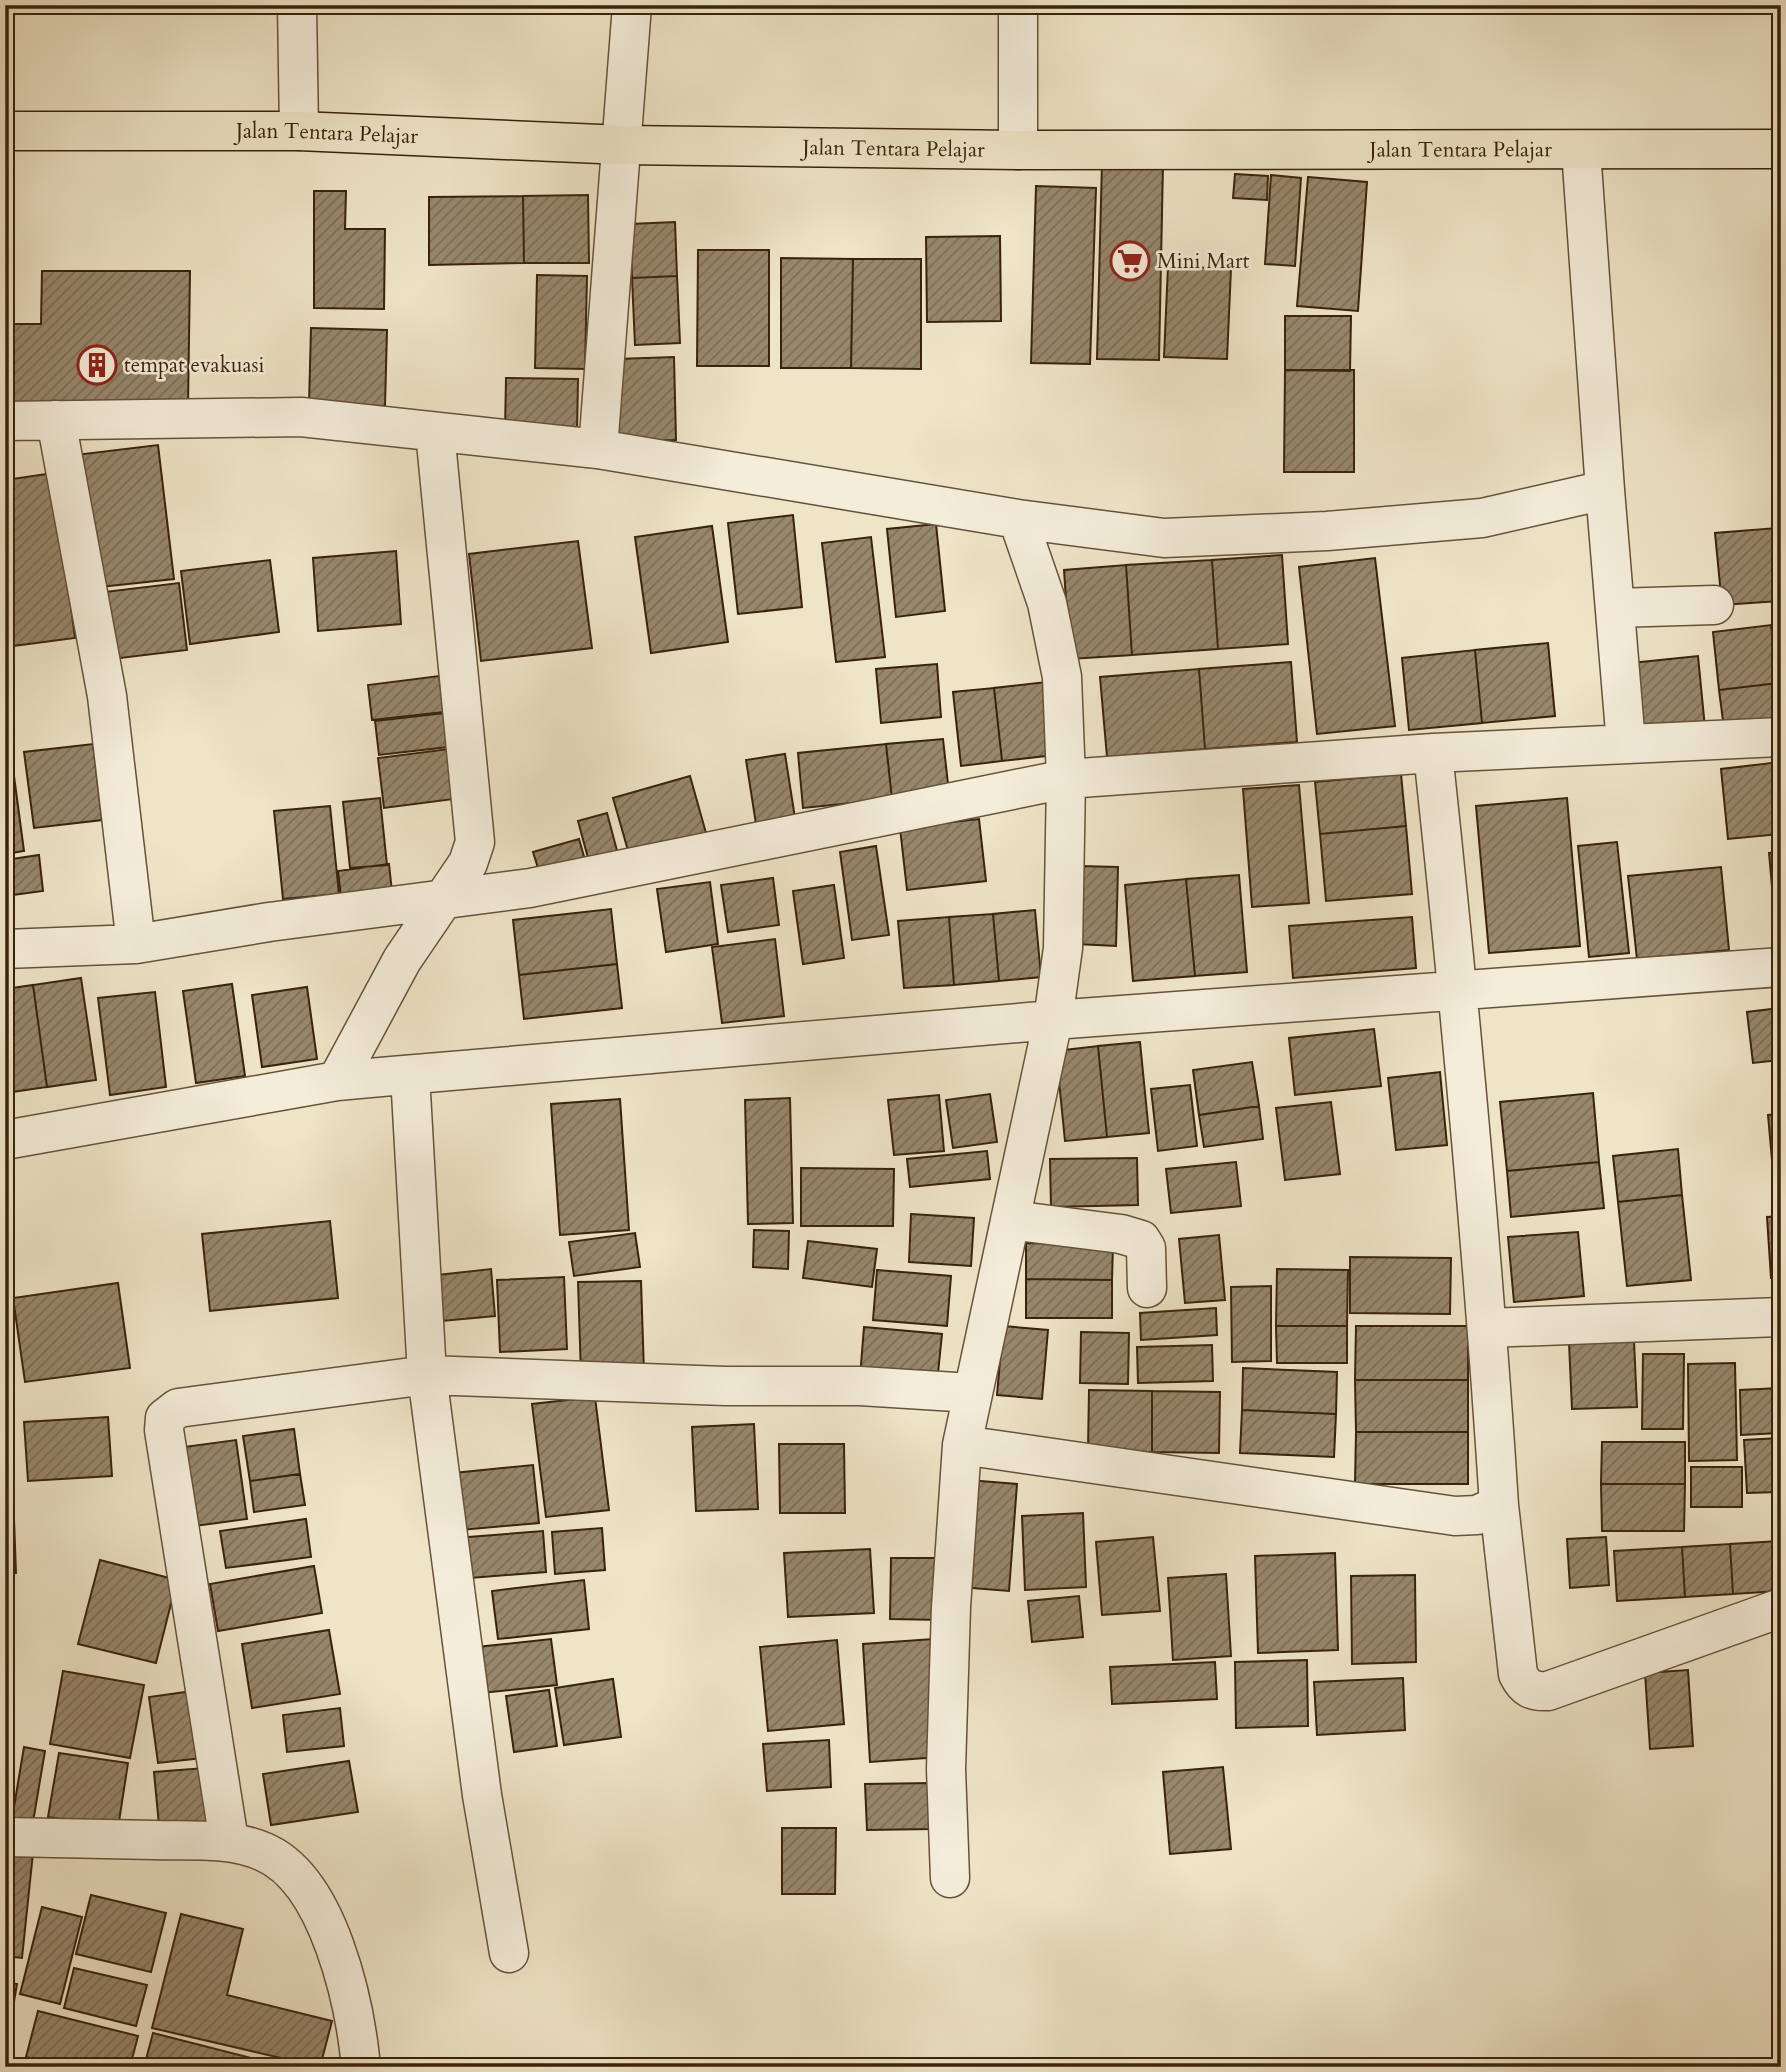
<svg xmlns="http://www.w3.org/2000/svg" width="1786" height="2072" font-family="Cardo,serif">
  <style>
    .building { fill: url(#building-hatch); stroke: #39220b; stroke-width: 2 }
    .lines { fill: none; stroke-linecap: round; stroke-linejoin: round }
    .minor-casing { stroke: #66523a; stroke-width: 41 }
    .major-casing { stroke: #39220b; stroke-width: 41 }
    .minor { stroke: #f4edda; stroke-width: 38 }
    .major { stroke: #eee4c6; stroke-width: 38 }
    .labels { text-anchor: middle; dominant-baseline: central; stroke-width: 5; stroke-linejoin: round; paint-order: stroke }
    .street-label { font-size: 21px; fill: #39220b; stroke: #f4edda }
    .poi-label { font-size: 21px; fill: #39220b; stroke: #f4edda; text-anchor: start }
  </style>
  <defs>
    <pattern id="building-hatch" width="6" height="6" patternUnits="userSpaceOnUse" patternTransform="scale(1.75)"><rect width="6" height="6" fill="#97876c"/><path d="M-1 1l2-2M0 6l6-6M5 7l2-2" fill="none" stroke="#7c6e57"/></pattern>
  </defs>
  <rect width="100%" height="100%" fill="#eee4c6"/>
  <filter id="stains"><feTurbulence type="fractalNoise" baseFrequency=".00286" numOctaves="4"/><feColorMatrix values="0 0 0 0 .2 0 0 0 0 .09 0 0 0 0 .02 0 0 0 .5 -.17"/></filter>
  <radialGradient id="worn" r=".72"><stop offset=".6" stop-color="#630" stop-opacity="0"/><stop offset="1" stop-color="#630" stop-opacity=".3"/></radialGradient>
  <path class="building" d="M1102,162L1163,164L1159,360L1097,359Z
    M1235,174L1268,176L1267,200L1233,198Z
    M1271,175L1301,178L1295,266L1265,264Z
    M1308,177L1367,182L1358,311L1297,306Z
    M1036,186L1096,188L1090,364L1031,363Z
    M314,191H346L345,229H385L384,309L314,308Z
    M588,195L589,263H524L523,196Z
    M523,196L524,263L429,265V197Z
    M675,222L677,276L632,278L630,224Z
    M1000,236L1001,321L927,322L926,237Z
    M698,250H769V366H697Z
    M781,258L853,259L851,368H781Z
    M853,259H921V369L851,368Z
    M1168,266L1231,269L1227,359L1164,357Z
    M42,271H190L188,406H5V324H41Z
    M537,275L587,276L585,369L535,368Z
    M677,276L680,343L635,345L632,278Z
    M1285,316H1351L1350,371L1285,370Z
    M311,328L387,330L385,406L309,404Z
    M674,357L676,440L619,441L617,359Z
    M1285,370H1354V472H1284Z
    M506,378L578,379L577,431L505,430Z
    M158,445L174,579L91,588L75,455Z
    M54,473L75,638L5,647V480Z
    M793,515L802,607L738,614L728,523Z
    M936,524L945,611L896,617L887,529Z
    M712,526L728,642L651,653L635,537Z
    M1777,528L1781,601L1722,605L1715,533Z
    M871,537L885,657L836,662L822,543Z
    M578,541L592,648L481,661L469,554Z
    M396,551L401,624L318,631L313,558Z
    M1282,555L1288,644L1218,649L1212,560Z
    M1375,558L1395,726L1317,734L1299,567Z
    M270,560L279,632L190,644L181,571Z
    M1212,560L1218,649L1132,655L1126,565Z
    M1126,565L1132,655L1070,659L1064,570Z
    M179,583L187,650L104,660L96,593Z
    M1771,625L1778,683L1719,690L1713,632Z
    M1548,643L1555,716L1482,723L1475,650Z
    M1475,650L1482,723L1409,730L1402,658Z
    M1698,656L1705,728L1629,735L1622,664Z
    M1291,662L1297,742L1205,749L1199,669Z
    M937,664L941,717L881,723L876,669Z
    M1199,669L1205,749L1107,757L1100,677Z
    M439,676L444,712L372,720L368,685Z
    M1046,682L1054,755L1002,761L994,688Z
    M1778,683L1781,729L1725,736L1719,690Z
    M994,688L1002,761L961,766L953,692Z
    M445,713L448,747L379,755L375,721Z
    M943,739L949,793L892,799L886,744Z
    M93,744L102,820L34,828L24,752Z
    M886,744L892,799L803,808L798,753Z
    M449,749L454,799L384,808L378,758Z
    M785,754L795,818L756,824L746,760Z
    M12,761L24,851L5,854V762Z
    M1781,762V834L1728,839L1721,769Z
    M1401,774L1406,826L1320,834L1315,782Z
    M690,776L706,833L629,854L613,798Z
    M1299,785L1309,903L1252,907L1243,789Z
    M380,798L387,865L350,868L343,802Z
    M1567,798L1580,946L1489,953L1476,806Z
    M330,806L339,894L283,899L274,811Z
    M607,813L620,862L591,869L578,821Z
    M979,819L986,881L907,890L900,828Z
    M1406,826L1412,894L1326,901L1320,834Z
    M579,839L587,867L542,881L533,852Z
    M1617,842L1629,953L1589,957L1578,846Z
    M876,846L889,935L852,940L840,852Z
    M1781,852V943H1777L1769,853Z
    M39,855L43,891L5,896V860Z
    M389,864L392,892L341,897L338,871Z
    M1079,866L1118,867L1116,946L1076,944Z
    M1721,867L1729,950L1637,959L1628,876Z
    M1239,875L1247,972L1195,976L1186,879Z
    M773,878L779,925L728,932L721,885Z
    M1186,879L1195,976L1133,981L1125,885Z
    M710,882L718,944L666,952L657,889Z
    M834,885L844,958L803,964L793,891Z
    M611,909L617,964L519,975L513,920Z
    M1035,910L1041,977L999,981L993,914Z
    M993,914L999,981L954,985L949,917Z
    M949,917L954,985L904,988L898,921Z
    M1412,917L1416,968L1293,978L1289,926Z
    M775,939L784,1016L722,1023L712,947Z
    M617,964L622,1008L524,1019L519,975Z
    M81,978L96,1080L47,1087L33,985Z
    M232,984L245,1076L196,1083L183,991Z
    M33,985L47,1087L5,1093V989Z
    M307,987L317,1059L262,1067L252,995Z
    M155,992L166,1087L110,1095L98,998Z
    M1781,1008V1060L1753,1063L1747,1012Z
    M1374,1029L1381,1086L1295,1095L1289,1038Z
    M1140,1042L1149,1133L1107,1137L1098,1046Z
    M1098,1046L1107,1137L1065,1141L1056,1051Z
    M1252,1062L1259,1106L1199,1115L1193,1070Z
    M1440,1072L1447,1145L1396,1150L1388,1078Z
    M1190,1085L1197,1146L1158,1151L1151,1089Z
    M1593,1093L1599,1162L1507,1171L1500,1102Z
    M990,1094L997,1142L953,1148L946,1100Z
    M939,1095L944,1151L894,1155L888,1100Z
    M790,1098L793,1223L748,1224L745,1100Z
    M620,1099L629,1230L560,1235L551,1104Z
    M1331,1102L1340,1174L1285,1180L1276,1108Z
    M1259,1106L1263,1139L1204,1147L1199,1115Z
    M1781,1114V1170L1773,1171L1768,1115Z
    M1678,1149L1682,1195L1618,1202L1613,1156Z
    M987,1151L990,1179L910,1187L907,1159Z
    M1137,1158L1138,1205L1051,1207L1050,1159Z
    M1236,1162L1241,1206L1171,1213L1166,1169Z
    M1599,1162L1604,1208L1511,1217L1507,1171Z
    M801,1168L894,1169L893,1226H801Z
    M1682,1195L1691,1280L1627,1286L1618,1202Z
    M911,1214L974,1218L971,1266L909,1262Z
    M1781,1216V1277L1771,1278L1767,1217Z
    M330,1221L338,1298L210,1311L202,1234Z
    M754,1230L789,1231L788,1269L753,1267Z
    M1578,1232L1584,1296L1514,1302L1508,1237Z
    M635,1233L640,1267L574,1276L569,1242Z
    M1219,1235L1225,1300L1185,1303L1179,1239Z
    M808,1241L877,1249L872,1287L803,1278Z
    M1026,1243L1113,1244L1112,1280L1026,1279Z
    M1350,1257L1451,1258L1450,1314L1350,1313Z
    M491,1269L495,1316L442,1321L438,1275Z
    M1277,1269L1348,1270L1347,1326H1276Z
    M877,1270L951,1276L947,1326L873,1320Z
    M564,1277L567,1349L500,1352L497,1280Z
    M1026,1279L1112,1280V1318H1026Z
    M641,1281L644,1373L581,1375L578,1282Z
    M118,1283L130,1368L25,1382L13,1298Z
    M1271,1286V1361L1232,1362L1231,1287Z
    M1216,1308L1217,1335L1141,1340L1140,1313Z
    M1003,1326L1048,1330L1042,1399L997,1395Z
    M1276,1326H1347V1363H1277Z
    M1356,1326H1468V1380H1355Z
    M864,1327L942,1334L937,1383L860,1377Z
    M1081,1332L1129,1333L1128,1384L1080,1383Z
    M1634,1341L1637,1407L1572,1409L1569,1343Z
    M1212,1345L1213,1381L1138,1383L1137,1347Z
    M1643,1354H1684L1683,1429H1642Z
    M1735,1363L1737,1460L1689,1461L1688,1364Z
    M1243,1368L1337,1372L1336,1414L1242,1410Z
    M1355,1380H1468V1432H1356Z
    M1781,1388V1433L1741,1435L1740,1390Z
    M1089,1390L1152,1391V1452L1088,1451Z
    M1152,1391L1220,1392L1219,1453L1152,1452Z
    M595,1397L609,1510L546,1517L532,1404Z
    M1242,1410L1336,1414L1334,1457L1240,1453Z
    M108,1417L112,1476L28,1481L24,1422Z
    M10,1424L14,1487L5,1488V1425Z
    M754,1424L758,1509L696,1511L692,1427Z
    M294,1429L300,1474L250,1481L243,1436Z
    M1356,1432H1468V1484H1355Z
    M1781,1438V1492L1747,1493L1744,1440Z
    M236,1440L247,1519L195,1526L184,1447Z
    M1602,1442H1685V1484H1601Z
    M779,1444H844L845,1513H780Z
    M533,1465L539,1523L450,1531L444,1474Z
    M1691,1467H1742V1507H1691Z
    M300,1474L305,1505L254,1512L250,1481Z
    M968,1480L1017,1484L1009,1591L960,1587Z
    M1601,1484H1685L1684,1531H1602Z
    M5,1492H13L16,1573H5Z
    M1083,1513L1086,1587L1025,1590L1022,1516Z
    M306,1519L311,1557L226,1568L220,1531Z
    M602,1528L605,1570L555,1574L552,1532Z
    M543,1531L546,1572L458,1579L456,1538Z
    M1153,1537L1160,1611L1102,1615L1096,1542Z
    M1606,1537L1609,1585L1570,1588L1567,1539Z
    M1781,1541V1591L1733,1594L1730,1544Z
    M1730,1544L1733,1594L1685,1597L1682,1547Z
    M1682,1547L1685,1597L1617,1601L1614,1551Z
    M870,1549L874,1613L788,1617L784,1553Z
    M1335,1553L1338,1650L1258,1653L1255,1556Z
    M891,1558H942V1620L890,1619Z
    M100,1560L177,1580L156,1663L78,1644Z
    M314,1566L322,1613L218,1631L210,1584Z
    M1226,1574L1231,1656L1173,1660L1168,1578Z
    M1415,1575L1416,1662L1352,1664L1351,1576Z
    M584,1580L589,1629L498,1639L492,1591Z
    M1079,1596L1083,1637L1032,1642L1028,1601Z
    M329,1630L340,1694L252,1708L242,1644Z
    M551,1639L557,1685L482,1693L477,1647Z
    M933,1639L940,1757L870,1762L863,1644Z
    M837,1640L844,1724L768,1731L760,1647Z
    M1307,1660L1308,1726L1236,1728L1235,1662Z
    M1215,1662L1217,1699L1112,1704L1110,1667Z
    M1688,1670L1693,1746L1650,1749L1645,1673Z
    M63,1671L144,1685L130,1758L50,1744Z
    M1403,1678L1405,1730L1317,1735L1314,1682Z
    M613,1679L621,1737L564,1745L555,1688Z
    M549,1690L557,1746L514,1752L506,1696Z
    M193,1691L202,1758L158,1763L149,1697Z
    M340,1708L344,1746L287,1752L283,1715Z
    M829,1740L831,1787L767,1791L763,1744Z
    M24,1747L45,1751L33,1822L12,1819Z
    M59,1753L128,1763L118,1828L48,1817Z
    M349,1761L358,1812L271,1825L263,1774Z
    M1223,1767L1231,1849L1170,1854L1163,1772Z
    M205,1768L211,1831L160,1836L154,1772Z
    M932,1783V1829L867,1830L865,1784Z
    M782,1828H836L835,1894H782Z
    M7,1851L33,1853L22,1958L5,1956Z
    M91,1895L166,1913L151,1972L76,1954Z
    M42,1907L82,1917L60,2004L20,1994Z
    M181,1914L243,1929L227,1995L332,2021L320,2067L152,2028Z
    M74,1968L147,1985L136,2026L64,2008Z
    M5,1982L17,1984L5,2054Z
    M38,2011L138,2036L130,2067H67L26,2057Z
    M153,2033L279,2065L278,2067H144Z"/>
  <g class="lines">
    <g class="minor-casing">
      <path id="minor" d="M297,5L299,131
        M1018,150V5
        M56,420L107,696L136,944
        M5,421L301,417L598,449L1018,519L1164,538L1327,531L1482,518L1605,490L1581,150
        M598,449L632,5
        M1605,490L1626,744
        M1615,608L1714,605
        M5,949L136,944L269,922L530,888L1066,779L1433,753L1781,737
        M410,1075L427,1375L482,1795L509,1953
        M337,1081L402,960L468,863L475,842L435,432
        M5,1140L337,1081L392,1076L1053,1020L1781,967
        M1010,1220L1121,1234L1141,1240L1146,1248L1147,1288
        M1487,1328L1781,1317
        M962,1445L1455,1516L1477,1515L1499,1505C1483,1254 1460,1004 1433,753
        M1499,1505L1518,1674C1525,1688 1532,1692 1548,1691L1781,1608
        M5,1837C55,1838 104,1839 154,1840C191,1841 230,1837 264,1852C329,1880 355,2003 361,2067
        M229,1841L164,1430L165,1418L178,1408L427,1375L725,1386H860L972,1393
        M950,1878L946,1769L951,1607L962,1445L1053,1020L1063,948L1066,779L1062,677L1047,603L1018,519"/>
    </g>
    <g class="major-casing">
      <g id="major">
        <path id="s1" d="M5,131H299L623,145L1018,150L1781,149"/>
      </g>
    </g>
    <use href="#minor" class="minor"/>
    <use href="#major" class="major"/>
  </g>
  <defs>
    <g id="supermarket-ring" transform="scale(2.0125)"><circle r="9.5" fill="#f4edda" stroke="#8f2418" stroke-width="1.5"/><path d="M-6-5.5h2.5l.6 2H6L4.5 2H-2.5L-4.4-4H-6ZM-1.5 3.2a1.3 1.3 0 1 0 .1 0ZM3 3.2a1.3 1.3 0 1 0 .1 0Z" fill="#8f2418"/></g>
    <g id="building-ring" transform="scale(2.0125)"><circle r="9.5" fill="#f4edda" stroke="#8f2418" stroke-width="1.5"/><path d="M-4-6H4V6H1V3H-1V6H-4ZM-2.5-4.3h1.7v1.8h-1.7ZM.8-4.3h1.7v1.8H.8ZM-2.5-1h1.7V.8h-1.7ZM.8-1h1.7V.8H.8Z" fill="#8f2418"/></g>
  </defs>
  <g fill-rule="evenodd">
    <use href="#supermarket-ring" x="1130" y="261"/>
    <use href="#building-ring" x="97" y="365"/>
  </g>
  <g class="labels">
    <g class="street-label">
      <text stroke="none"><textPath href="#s1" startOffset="322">Jalan Tentara Pelajar</textPath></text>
      <text stroke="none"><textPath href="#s1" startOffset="889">Jalan Tentara Pelajar</textPath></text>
      <text stroke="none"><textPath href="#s1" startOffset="1456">Jalan Tentara Pelajar</textPath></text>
    </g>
    <g class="poi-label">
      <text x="1157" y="261">Mini Mart</text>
      <text x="124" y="365">tempat evakuasi</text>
    </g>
  </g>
  <rect width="1786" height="2072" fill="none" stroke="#eee4c6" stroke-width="28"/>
  <rect x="7" y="7" width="1772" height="2058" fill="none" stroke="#39220b" stroke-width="3.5"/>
  <rect x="14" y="14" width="1758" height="2044" fill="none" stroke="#39220b" stroke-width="2"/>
  <rect width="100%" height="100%" filter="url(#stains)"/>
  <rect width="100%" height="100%" fill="url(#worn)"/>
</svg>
